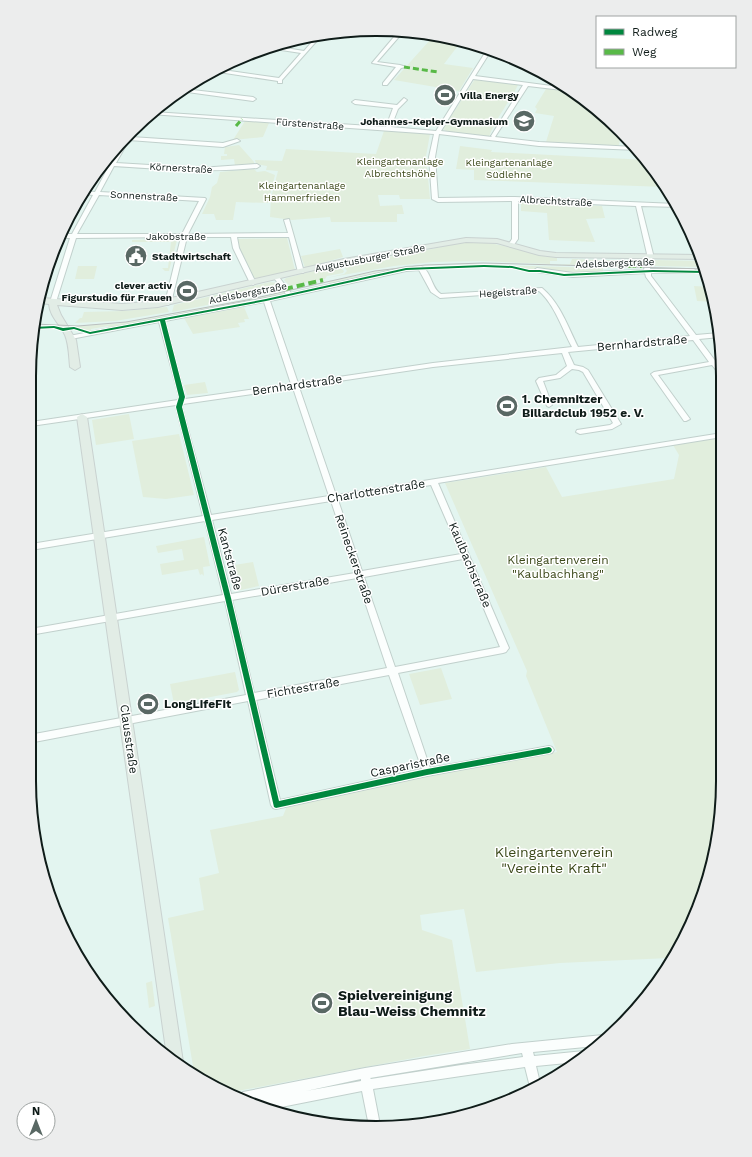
<svg xmlns="http://www.w3.org/2000/svg" width="752" height="1157" font-family="'Work Sans',sans-serif">
  <style>
    .green { fill: #e1eedd }
    .lines { fill: none; stroke-linecap: round; stroke-linejoin: round }
    .minor-casing { stroke: #c1d0cc; stroke-width: 2 }
    .major-casing { stroke: #c9d2d0; stroke-width: 2 }
    .minor { fill: #fbfefd; fill-rule: evenodd }
    .major { fill: #e2ede6; fill-rule: evenodd }
    .tram { stroke: #babfbe; stroke-width: 1 }
    .quiet-far1 { stroke: #58b947; stroke-width: 3; stroke-dasharray: 6 3; stroke-linecap: butt }
    .quiet { stroke: #58b947; stroke-width: 4; stroke-dasharray: 8 4; stroke-linecap: butt }
    .cycleway-casing { stroke: #fff; stroke-width: 2 }
    .cycleway { fill: #00873e; fill-rule: evenodd }
    .labels { text-anchor: middle; dominant-baseline: central; stroke-width: 3; stroke-linejoin: round; paint-order: stroke }
    .far-poi-label { font-size: 10px; font-weight: bold; fill: #0f1c19; stroke: #fff; text-anchor: start }
    .far-street-label { font-size: 10px; fill: #0f1c19; stroke: #fff }
    .far-park-label { font-size: 10px; fill: #3b4819; stroke: #fff }
    .street-label { font-size: 12px; fill: #0f1c19; stroke: #fff }
    .poi-label { font-size: 12px; font-weight: bold; fill: #0f1c19; stroke: #fff; text-anchor: start }
    .park-label { font-size: 12px; fill: #3b4819; stroke: #fff }
    .near-park-label { font-size: 14px; fill: #3b4819; stroke: #fff }
    .near-poi-label { font-size: 14px; font-weight: bold; fill: #0f1c19; stroke: #fff; text-anchor: start }
    .rim { fill: none; stroke: #0f1c19; stroke-width: 2 }
  </style>
  <rect width="100%" height="100%" fill="#e3f5f0"/>
  <path class="green" d="M426,33L479,45L460,43L444,64L473,68L459,91L394,80L430,40L422,38Z
    M475,79L518,85C509,103 496,118 489,137C475,136 454,137 443,129Z
    M551,87L570,90L605,115L621,132L619,146L546,142L554,116L535,113L537,109L535,107L546,89Z
    M245,121L269,123L263,137L233,140Z
    M384,131L430,134L426,156L430,199H400L399,195H378L380,206L402,205L404,214H397V222H331L330,217L292,220L270,217L271,198L278,171L266,170L267,166L256,164L255,160L282,161L286,149L376,154Z
    M239,145L254,162V164L235,166L234,159L221,160V156H227V154H224L225,147Z
    M460,146L492,150L491,152L647,160L665,187L474,180V170L456,169Z
    M254,169L257,172L265,171L275,175L268,203L236,202L233,220H216L214,214H202L210,197L212,187L217,183L220,172Z
    M524,202L602,206L605,218L586,219L595,242L549,240L547,213L521,211V203Z
    M287,238L295,270L258,279L253,277L239,248L237,239Z
    M175,239L177,240L169,271H165L162,268H168L171,242H132V240Z
    M465,242C497,239 526,255 557,258V261H550V264H570L572,259L601,260L602,266L480,261L433,262L394,266L326,278L344,274L347,271L342,264L343,263L408,254Z
    M340,249L343,257L305,268L301,256Z
    M604,260H639L641,265H605Z
    M654,260L702,261L704,267L654,266Z
    M451,264L603,268V272C579,273 555,271 531,270C525,269 519,267 513,266C453,260 387,266 330,284L329,281L395,268Z
    M338,265L344,271L343,273L327,276L325,279L290,286L284,280L286,278Z
    M78,266H97L94,279H75Z
    M270,282L277,283L282,290L172,312L174,305Z
    M694,286L711,287L714,302L697,301Z
    M284,292L283,294L173,316V314Z
    M167,307L169,312L115,321L75,323L80,318H82L84,312L124,311Z
    M244,307L249,319H244L245,322L238,323L240,327L193,334L184,318Z
    M170,315L171,316L109,328L108,326L91,329V331C86,332 78,331 75,326L116,324Z
    M205,382L208,393L187,395L184,385Z
    M129,414L134,439L96,445L92,420Z
    M179,434L194,495L166,499L143,497L132,441Z
    M722,437L720,826L696,914L669,958L560,963L476,972L464,909L420,915L422,930L452,940L470,1049L424,1056L232,1092L194,1072L168,918L204,910L199,878L219,873L210,830L283,816L287,806L420,778L557,752L526,676L527,671L445,483L546,467L562,497L674,479L679,455L673,445Z
    M204,537L210,566L203,567L204,576L202,574L200,575L198,569L162,575L160,564L184,560L182,549L158,553L156,546Z
    M253,562L259,586L236,591L233,589L228,566Z
    M441,668L452,699L420,705L409,674Z
    M235,672L239,690L237,692L174,704L170,684Z
    M152,981L155,1006L149,1008L146,983Z"/>
  <g class="lines">
    <g class="minor-casing">
      <path id="minor" d="M399,31H404L377,62L400,65L406,67L401,68L387,85H383V83L396,67L372,63Z
        M322,35L282,80V83H278V81L212,71L216,69L279,78L301,53L268,48L273,46L304,51L317,36Z
        M488,48L492,49L475,76L567,88L571,91L528,86L495,137L539,142L635,147L638,150L539,146L439,134L435,157L438,198L515,197L676,204L678,207L641,206L653,254L650,269H694L697,271L694,273H651V276L696,335L719,333L720,337L699,339L722,370V376L720,375L712,365L658,375L690,419L686,421H684L651,374L654,372L709,362L693,340L568,352L574,365L583,367L588,370L621,424L612,429L580,434L576,432L577,430L610,425L613,423L583,372L579,370L572,369L560,378L543,381L552,405L549,407L547,406L536,381L539,378L556,375L567,366L562,353L433,367L299,387L336,495L722,433V437L438,483L509,648L506,652L503,653L398,673L430,768L549,746L552,747L554,750L552,753L427,776L276,809L273,808L271,805L248,701L29,743V735L246,695L225,601L30,635V629L223,595L205,521L31,550V544L203,516L176,407V405L31,426V422L178,400L179,397L159,322L71,339L68,337L69,336L286,294L274,278L277,276L279,277L291,293L406,267L421,266C432,272 431,288 441,294L542,288C560,303 568,327 578,347L690,336L646,277L645,273L573,277L537,272L534,270L537,268L573,273L644,270L647,254L636,206L518,201V239L513,246L511,247L508,245L512,239V201L438,202L432,199L429,157L434,134L150,114L153,112L386,127L393,108L355,104L352,102L355,100L397,105L404,98L407,100L398,109L391,127L436,131ZM473,79L523,85L491,136L492,137L441,131ZM419,270L431,292L440,298L539,291C555,305 562,329 572,347L433,363L298,383L270,301L406,271ZM264,302L291,384L185,399V397L165,321ZM293,388L329,496L211,515L182,407L183,404ZM431,485L461,554L362,571L338,500ZM331,501L355,573L231,594L212,520ZM463,559L500,647L395,667L364,577ZM357,578L387,668L254,693L232,600ZM389,675L422,769L280,800L256,700Z
        M184,89L253,97L256,99L253,101L180,91Z
        M132,132L133,133L131,137L223,143L237,139L240,141L223,147L129,140L116,163L200,168L257,164L260,166L257,168C209,173 162,169 114,166L100,192L205,198L206,199L188,234L288,233L284,220L289,219L304,272L303,273H299L298,272L289,237H237L239,248L256,283L253,285L250,283L233,248L231,237H187L171,303L168,305L165,303L181,237L76,238L56,302L55,303H51L50,302L70,238H60L61,234H72L93,195L84,194L86,191L95,192L109,166L103,165L105,162L111,163L124,139ZM99,195L199,201L182,234H77Z
        M603,1035L607,1036L596,1046L533,1052L534,1056L584,1051L588,1053L577,1062L536,1066L540,1083L530,1087L525,1067L461,1076L373,1089L380,1125L369,1126L362,1091L266,1110L253,1104L257,1101L250,1102L238,1096L243,1092L365,1068L512,1044ZM522,1053L523,1057L461,1065L371,1079L370,1078ZM361,1079V1081L306,1091Z"/>
    </g>
    <g class="major-casing">
      <path id="major" d="M466,238L497,239L540,251L556,253L699,255L701,259L556,257L539,255L497,243L466,242L344,263L158,307L122,310L57,305L61,315L76,340L80,367L75,370L70,367C69,356 69,345 65,335C60,324 50,317 49,304L40,303L42,298L122,304L158,301L344,259Z
        M82,414L87,417L183,1062L181,1065L167,1057L77,417Z"/>
    </g>
    <use href="#minor" class="minor"/>
    <use href="#major" class="major"/>
    <path class="tram" d="M34,324L78,326L126,322L247,300L375,271L425,265L483,263L705,269"/>
    <path class="quiet-far1" d="M404,67L438,72
      M236,126L242,119"/>
    <path class="quiet" d="M604,265L642,266
      M285,289L323,280"/>
    <g class="cycleway-casing">
      <path id="cycleway" d="M484,265L512,266L529,270H540L564,274L653,270L705,271L706,273L653,272L564,276L540,272H529L512,268L484,267L406,270L266,301L165,320L185,397L182,407L231,598L279,801L427,769L549,747L551,748L552,750L551,752L549,753L427,775L276,808L274,807L225,598L176,407L179,397L160,321L90,334L74,329L63,331L54,328L33,329V327L54,326L63,328L74,327L90,332L266,299L406,268Z"/>
    </g>
    <use href="#cycleway" class="cycleway"/>
  </g>
  <defs>
    <g id="stadium-disc" transform="scale(1.15)"><circle r="9.5" fill="#596864" stroke="#fff"/><path d="M0-5a6.5 5 0 1 0 0 10a6.5 5 0 1 0 0-10ZM-3.5-1.8h7v3.6h-7Z" fill="#fff"/></g>
    <g id="school-disc" transform="scale(1.15)"><circle r="9.5" fill="#596864" stroke="#fff"/><path d="M0-5L7-2L0 1L-7-2ZM-4 1L0 2.5L4 1V4Q0 6-4 4Z" fill="#fff"/></g>
    <g id="civic-disc" transform="scale(1.15)"><circle r="9.5" fill="#596864" stroke="#fff"/><path d="M-.6-6.5H3V-4.5H.6V-3L4-1V1h2V6H-6V1h2V-1L-.6-3ZM-1.2 2.5V6h2.4V2.5Z" fill="#fff"/></g>
  </defs>
  <g fill-rule="evenodd">
    <use href="#stadium-disc" x="445" y="95"/>
    <use href="#school-disc" x="524" y="121"/>
    <use href="#civic-disc" x="136" y="256"/>
    <use href="#stadium-disc" x="187" y="291"/>
    <use href="#stadium-disc" x="507" y="406"/>
    <use href="#stadium-disc" x="148" y="704"/>
    <use href="#stadium-disc" x="322" y="1003"/>
  </g>
  <g class="labels">
    <g class="far-poi-label">
      <text x="460" y="95">Villa Energy</text>
      <text x="508" y="121" text-anchor="end">Johannes-Kepler-Gymnasium</text>
      <text x="152" y="256">Stadtwirtschaft</text>
      <text x="172" y="285" text-anchor="end">clever activ<tspan x="172" dy="12">Figurstudio für Frauen</tspan></text>
    </g>
    <g class="far-street-label">
      <text transform="translate(310 124) rotate(4)">Fürstenstraße</text>
      <text transform="translate(181 168) rotate(3)">Körnerstraße</text>
      <text transform="translate(144 196) rotate(3)">Sonnenstraße</text>
      <text transform="translate(556 201) rotate(3)">Albrechtstraße</text>
      <text x="176" y="236">Jakobstraße</text>
      <text transform="translate(370 258) rotate(-11)">Augustusburger Straße</text>
      <text transform="translate(615 263) rotate(-2)">Adelsbergstraße</text>
      <text transform="translate(508 292) rotate(-4)">Hegelstraße</text>
      <text transform="translate(248 293) rotate(-11)">Adelsbergstraße</text>
    </g>
    <g class="far-park-label">
      <text x="400" y="161">Kleingartenanlage<tspan x="400" dy="12">Albrechtshöhe</tspan></text>
      <text x="509" y="162">Kleingartenanlage<tspan x="509" dy="12">Südlehne</tspan></text>
      <text x="302" y="185">Kleingartenanlage<tspan x="302" dy="12">Hammerfrieden</tspan></text>
    </g>
    <g class="street-label">
      <text transform="translate(642 343) rotate(-5)">Bernhardstraße</text>
      <text transform="translate(297 385) rotate(-8)">Bernhardstraße</text>
      <text transform="translate(376 491) rotate(-9)">Charlottenstraße</text>
      <text transform="translate(230 559) rotate(75)">Kantstraße</text>
      <text transform="translate(354 559) rotate(71)">Reineckerstraße</text>
      <text transform="translate(470 565) rotate(67)">Kaulbachstraße</text>
      <text transform="translate(295 586) rotate(-10)">Dürerstraße</text>
      <text transform="translate(303 688) rotate(-10)">Fichtestraße</text>
      <text transform="translate(129 739) rotate(82)">Clausstraße</text>
      <text transform="translate(410 765) rotate(-12)">Casparistraße</text>
    </g>
    <g class="poi-label">
      <text x="522" y="399">1. Chemnitzer<tspan x="522" dy="14">Billardclub 1952 e. V.</tspan></text>
      <text x="164" y="704">LongLifeFit</text>
    </g>
    <g class="park-label">
      <text x="558" y="560">Kleingartenverein<tspan x="558" dy="14">"Kaulbachhang"</tspan></text>
    </g>
    <g class="near-park-label">
      <text x="554" y="852">Kleingartenverein<tspan x="554" dy="16">"Vereinte Kraft"</tspan></text>
    </g>
    <g class="near-poi-label">
      <text x="338" y="995">Spielvereinigung<tspan x="338" dy="16">Blau-Weiss Chemnitz</tspan></text>
    </g>
  </g>
  <path d="M0 0H752V1157H0ZM376 36H376A340 340 0 0 1 716 376V781A340 340 0 0 1 376 1121H376A340 340 0 0 1 36 781V376A340 340 0 0 1 376 36Z" fill="#eceded" fill-rule="evenodd"/>
  <path class="rim" d="M376 36H376A340 340 0 0 1 716 376V781A340 340 0 0 1 376 1121H376A340 340 0 0 1 36 781V376A340 340 0 0 1 376 36Z"/>
  <rect x="596" y="16" width="140" height="52" fill="#ffffff" stroke="#9fa4a3"/>
  <rect x="604" y="29" width="20" height="6" fill="#00873e" stroke="#9fa4a3"/>
  <text x="632" y="36" font-size="12" fill="#0f1c19">Radweg</text>
  <rect x="604" y="49" width="20" height="6" fill="#58b947" stroke="#9fa4a3"/>
  <text x="632" y="56" font-size="12" fill="#0f1c19">Weg</text>
  <g transform="translate(36 1121)"><circle r="19" fill="#ffffff" stroke="#9fa4a3"/>
  <path d="M0-3L7 15L0 10L-7 15Z" fill="#596864"/>
  <text y="-6" font-size="11" font-weight="bold" text-anchor="middle" fill="#0f1c19">N</text>
  </g>
</svg>
